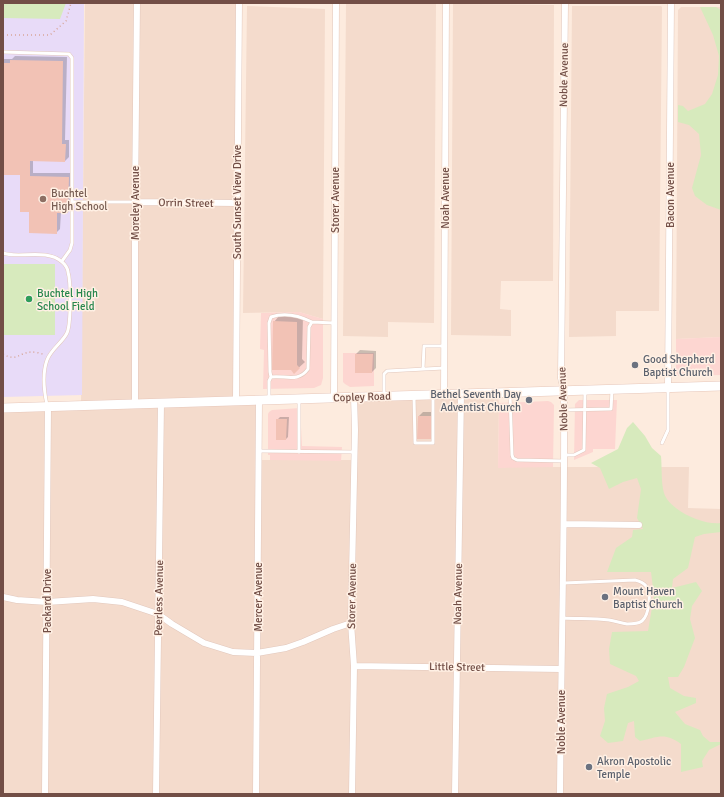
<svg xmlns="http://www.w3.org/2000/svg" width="724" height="797" font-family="Signika,sans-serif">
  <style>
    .residential { fill: #f4dbcc }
    .commercial { fill: #fdd6d1 }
    .education { fill: #e8dbf8 }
    .green { fill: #d7eabd }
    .shadow { fill: #0003 }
    .building { fill: #f2c2b5 }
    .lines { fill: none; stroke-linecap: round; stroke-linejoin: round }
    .lane-casing { stroke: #e2c8bd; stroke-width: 4 }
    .street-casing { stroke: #e2c8bd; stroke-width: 7 }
    .secondary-casing { stroke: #e7c7ba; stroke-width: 10 }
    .path { stroke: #d7a699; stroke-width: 1.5; stroke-dasharray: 1 3; stroke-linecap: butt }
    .lane { stroke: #fff; stroke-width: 3 }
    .street { stroke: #fff; stroke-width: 6 }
    .secondary { stroke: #fff; stroke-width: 9 }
    .education-dot { fill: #8d6e63; stroke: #fff0e4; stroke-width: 1.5 }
    .leisure-dot { fill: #2e9e5b; stroke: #fff0e4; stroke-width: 1.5 }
    .worship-dot { fill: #6b7280; stroke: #fff0e4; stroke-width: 1.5 }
    .labels { text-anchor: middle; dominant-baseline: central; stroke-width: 3; stroke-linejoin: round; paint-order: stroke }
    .street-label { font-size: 11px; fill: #724e46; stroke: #fff0e4 }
    .education-label { font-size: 11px; fill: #785e54; stroke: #fff0e4; text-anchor: start }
    .leisure-label { font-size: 11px; fill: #27864d; stroke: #fff0e4; text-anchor: start }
    .worship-label { font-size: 11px; fill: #5b616d; stroke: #fff0e4; text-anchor: start }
  </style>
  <rect width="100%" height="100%" fill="#fdebde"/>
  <path class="residential" d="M85,3H239L236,400H259V460H354V397L497,393L499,403L498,467H689L688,508L721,509V794H3V408L81,405Z
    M346,4H436L434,323L388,322V337L343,336Z
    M453,4L554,5L553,281H501L500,309L511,310V336L451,335Z
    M247,6L325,9L323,319L299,312L243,313Z
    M572,6H661L662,7L659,311H616V336L569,337Z
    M681,7H721V337L676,339L678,10Z"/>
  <path class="commercial" d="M299,312L323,319V378L321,385L314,388L263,389L264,350L260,349L261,313Z
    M721,337V375L678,376L676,374V339Z
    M343,353H374V386L350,387L345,384L343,382Z
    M579,400H617L615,449H593V452L574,460L575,404Z
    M548,401L551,402L554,405L553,467L498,468L499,403Z
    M300,408L302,446L342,447L341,461L270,460V455H268V414L269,412L272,410Z"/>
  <path class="education" d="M3,3H84L82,395L3,397Z"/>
  <path class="green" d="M3,3H66L60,19L3,18Z
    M700,7H716L721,10V210L707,205L695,196L692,188L701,155L699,134L689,125L678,122V105L683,106L688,111L705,104L712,94L718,75L719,56L713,35Z
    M3,264H55V335H3Z
    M633,422L645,436L652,448L661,456C662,466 661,483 664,493C669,510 704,526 721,523V532L704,534L695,537L688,568L673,579L672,588L696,582L702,591L692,606L690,619L695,638L684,667L678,677H668L670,688L684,696L696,698V703L675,712L685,724L700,730L703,736L710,742H721V744L709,750L702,761L703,767L681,772V744C665,732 658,737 640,741L635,737L634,721L628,723L623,741L608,743L600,736L605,721L604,708L607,694L628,687L639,681L636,676L610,664L609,649L612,632L648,631L654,596L651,572H607L616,548L632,537L633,530L643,529L637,518L641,489L637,478L623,482L609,489L600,468L591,463L618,449L627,428Z"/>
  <path class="shadow" d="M15,56L67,57L65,140H69V157L65,161L33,160V173H72V208L68,212H61L60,229L56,233L30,211L21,174H3V59H12Z
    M279,316H303L302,359L305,362L294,372L274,322Z
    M360,350L376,351V368L372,372L356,354Z
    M423,412H435L434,434L430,438L419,416Z
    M280,417H289L288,437L286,439L277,420Z"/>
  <path class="building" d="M10,60L63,61L62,144H66L65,162L30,161V176L69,177L68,213H57V234L29,233V212H20V175H3V63H10Z
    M273,321L297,322V365L300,368L294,374L291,370H272Z
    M355,354H373L372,373H355Z
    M418,416H431V439H417Z
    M276,419H287L286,440H276Z"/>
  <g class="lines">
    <g class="lane-casing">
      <path id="lane" d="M3,52L69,54L72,58V243L70,250L62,261
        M72,202H134
        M3,253C17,259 47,248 62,262C65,264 68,269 68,272C71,282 71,324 67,333C62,343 51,349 47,360C42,374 44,391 47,405
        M423,369L424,346H444
        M271,377L270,372L269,323L271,317C285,312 300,316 312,322
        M510,394L512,455L513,458L517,460L564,461
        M384,395V374L387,371L444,368
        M414,397L415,443H433V395
        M269,398V381L271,377C285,375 298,383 308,369L309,327L312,322L334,323
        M564,410L611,409L612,390
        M662,443L668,430V389
        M259,451L355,452
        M299,452V401
        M564,455H574L584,450L585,391
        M562,618C578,619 594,618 609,620C615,621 621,623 627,624C632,624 638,624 642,621C649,615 652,593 646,586C643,582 639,581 635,580L564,583"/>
    </g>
    <g class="street-casing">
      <path id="street" d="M135,202L237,203
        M668,387L671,3
        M444,394L446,3
        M334,398L336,3
        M236,400L239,3
        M135,403V202L137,3
        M565,524L639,525
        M3,597L17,600L47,602L93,599L122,602L158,614L172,624L204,643L233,652L257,653L286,648L303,642L333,629L351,623
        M354,666L561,669
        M45,794L48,407
        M156,794L161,403
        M256,794L259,400
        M352,794L354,666L351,623L355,430L354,397
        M455,794L461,394
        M560,794C561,660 565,525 564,391L561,378L565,3"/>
    </g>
    <g class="secondary-casing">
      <path id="secondary" d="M3,408L721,386"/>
    </g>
    <path class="path" d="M3,35H50L66,21L71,3
      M3,354C17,362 18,353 31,352C35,352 41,353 45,355"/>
    <use href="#lane" class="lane"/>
    <use href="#street" class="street"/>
    <use href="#secondary" class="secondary"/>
  </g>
  <circle class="education-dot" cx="43" cy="199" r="4"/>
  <circle class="leisure-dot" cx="29" cy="299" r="4"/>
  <g class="worship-dot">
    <circle cx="635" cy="365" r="4"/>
    <circle cx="529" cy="400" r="4"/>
    <circle cx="605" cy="597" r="4"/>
    <circle cx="589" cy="767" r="4"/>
  </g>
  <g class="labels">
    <g class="street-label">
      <text transform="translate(564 75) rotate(-89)">Noble Avenue</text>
      <text transform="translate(670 195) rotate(-90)">Bacon Avenue</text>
      <text transform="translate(445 198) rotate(-90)">Noah Avenue</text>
      <text transform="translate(335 200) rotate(-90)">Storer Avenue</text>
      <text transform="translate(237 202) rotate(-90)">South Sunset View Drive</text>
      <text transform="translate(135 203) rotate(-90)">Moreley Avenue</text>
      <text transform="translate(186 203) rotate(1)">Orrin Street</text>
      <text transform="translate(362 397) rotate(-2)">Copley Road</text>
      <text transform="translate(563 399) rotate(-92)">Noble Avenue</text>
      <text transform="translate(458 594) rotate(-89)">Noah Avenue</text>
      <text transform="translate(352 596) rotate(-89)">Storer Avenue</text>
      <text transform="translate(258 597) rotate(-90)">Mercer Avenue</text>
      <text transform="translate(159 598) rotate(-89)">Peerless Avenue</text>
      <text transform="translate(47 601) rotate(-90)">Packard Drive</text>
      <text transform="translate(457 667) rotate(1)">Little Street</text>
      <text transform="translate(561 722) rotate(-90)">Noble Avenue</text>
    </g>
    <g class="education-label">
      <text x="51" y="193">Buchtel<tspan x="51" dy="13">High School</tspan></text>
    </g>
    <g class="leisure-label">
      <text x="37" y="293">Buchtel High<tspan x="37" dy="13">School Field</tspan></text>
    </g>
    <g class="worship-label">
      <text x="643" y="359">Good Shepherd<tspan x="643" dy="13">Baptist Church</tspan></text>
      <text x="521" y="394" text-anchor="end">Bethel Seventh Day<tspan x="521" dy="13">Adventist Church</tspan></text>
      <text x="613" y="591">Mount Haven<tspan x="613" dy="13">Baptist Church</tspan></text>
      <text x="597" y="761">Akron Apostolic<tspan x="597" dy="13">Temple</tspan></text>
    </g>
  </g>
  <rect width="724" height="797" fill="none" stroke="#724e46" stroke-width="8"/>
</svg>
